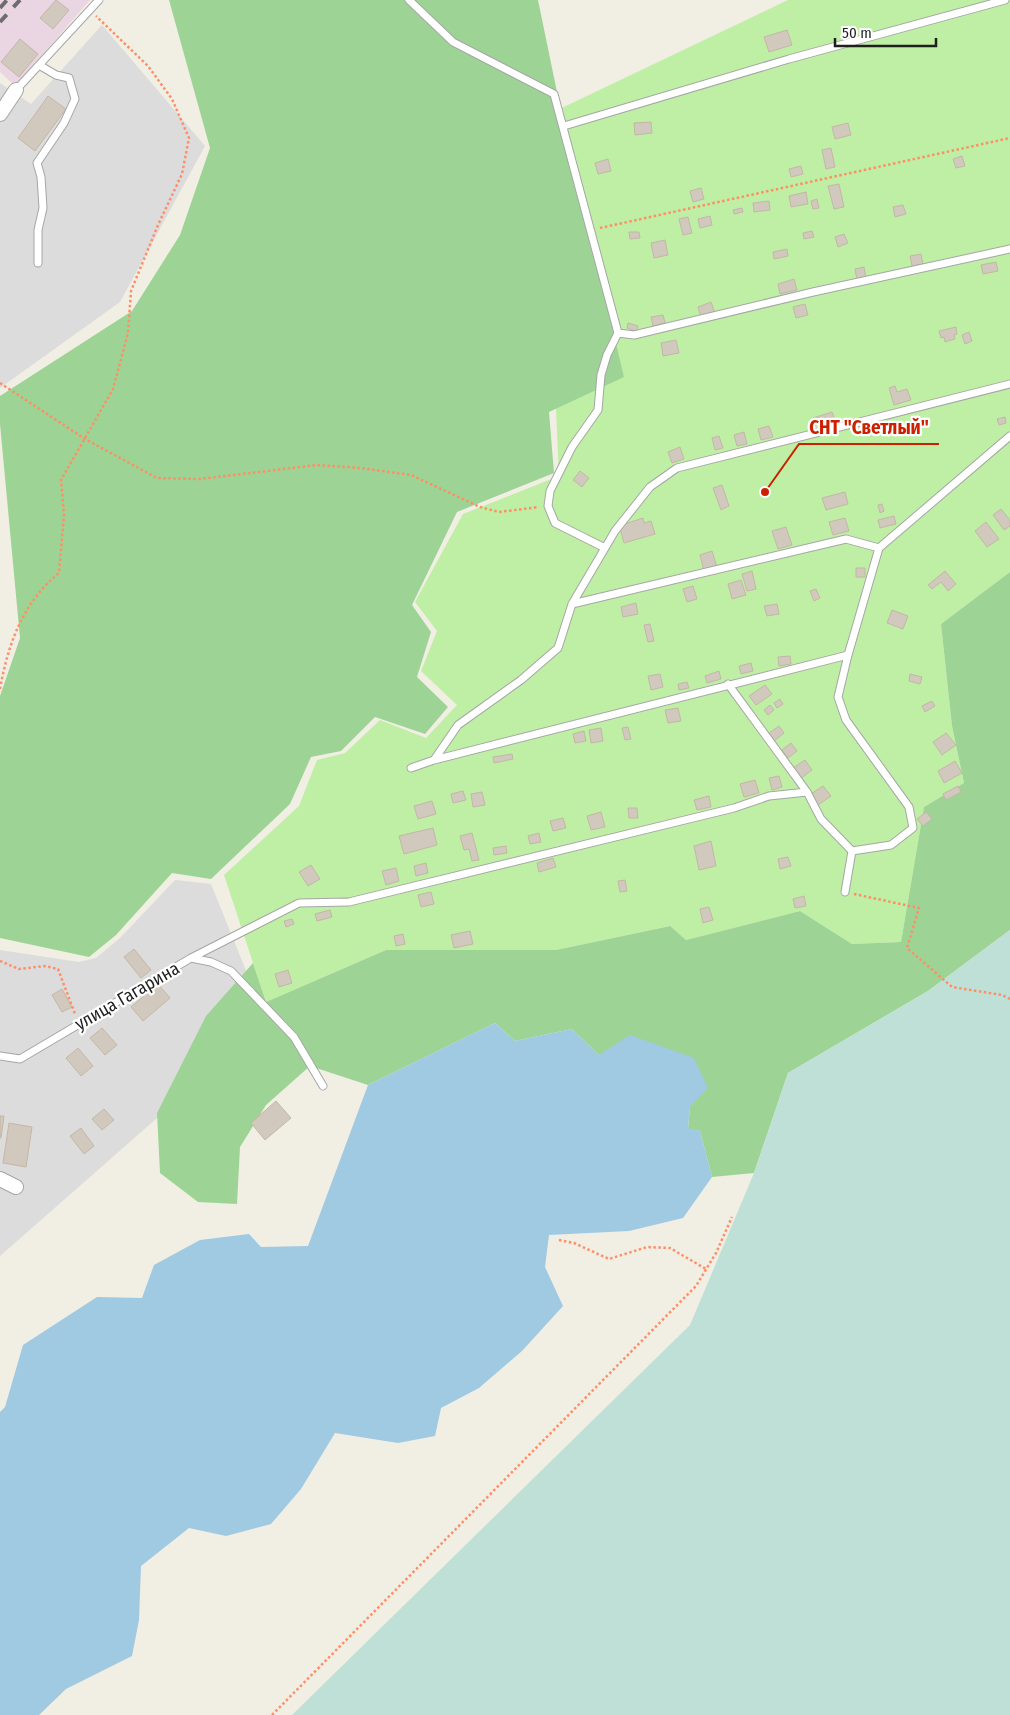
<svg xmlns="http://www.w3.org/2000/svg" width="1010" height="1715" font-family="'Fira Sans Condensed',sans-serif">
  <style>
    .residential { fill: #dddcdc }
    .industrial { fill: #ead5e3 }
    .grass { fill: #beefa5 }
    .forest { fill: #9dd495 }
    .wetland { fill: #bfe0d6 }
    .water { fill: #a0c9e2 }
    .building { fill: #d1c9bd; stroke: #c4b7a5 }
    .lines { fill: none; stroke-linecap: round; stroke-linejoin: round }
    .lane-casing { stroke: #a6a6a6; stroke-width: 9 }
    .street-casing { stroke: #a6a6a6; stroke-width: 16 }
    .path { stroke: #ff8e66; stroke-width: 2.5; stroke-dasharray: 2.5 2.5; stroke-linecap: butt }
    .lane { stroke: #fff; stroke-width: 7 }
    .street { stroke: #fff; stroke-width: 14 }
    .rail { stroke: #6d6d6d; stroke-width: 4; stroke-dasharray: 10 10; stroke-linecap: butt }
    .labels { text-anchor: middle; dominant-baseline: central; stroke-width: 4.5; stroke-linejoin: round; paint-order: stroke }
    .street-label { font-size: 18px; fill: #1f1f1f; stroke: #fff }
    .leader { fill: none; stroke: #cd2000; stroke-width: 2 }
    .callout-dot { fill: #cd2000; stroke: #fff; stroke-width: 2 }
    .callout-label { font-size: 19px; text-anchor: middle; font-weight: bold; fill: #cd2000; stroke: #fff; stroke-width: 4.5; stroke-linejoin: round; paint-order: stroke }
  </style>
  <rect width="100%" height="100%" fill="#f1eee4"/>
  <path class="residential" d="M102,25L205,146L120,302L0,388V83L31,104Z
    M175,880L211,884L249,978L181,1097L0,1256V950L79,962L96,958L120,938Z"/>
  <path class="industrial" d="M0,0H90L15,86L0,72Z"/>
  <path class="grass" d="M788,0H1010V572L941,624L952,726L964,783L924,807L901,942L852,944L800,911L686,940L669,926L556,950H386L266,1002L224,875L299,806L317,760L345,753L380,720L426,738L457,705L421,671L437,631L415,602L463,514L559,476L556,409L580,350L547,115Z"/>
  <path class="forest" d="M169,0H538L564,126L624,377L549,412L554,473L457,512L412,605L431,632L417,677L448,707L425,734L375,717L341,751L311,757L290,804L211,879L172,873L116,935L89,957L0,938V696L20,638L0,424V396L132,311L180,235L210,148Z
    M1010,572V930L928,991L788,1073L754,1173L712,1177L700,1131L688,1129L690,1107L599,1055L572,1029L515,1041L495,1023L368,1085L310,1066L266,1105L240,1147L237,1204L198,1202L160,1173L157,1113L206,1016L253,963L266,1002L386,950H556L670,926L686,940L800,911L852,944L901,942L924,807L964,783L952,726L941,624Z"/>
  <path class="wetland" d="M1010,930V1715H292L690,1325L754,1173L788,1073L928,991Z"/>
  <path class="water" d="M495,1023L515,1041L572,1029L599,1055L630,1035L694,1058L708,1088L690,1107L688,1128L700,1131L712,1177L683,1218L629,1231L549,1235L545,1267L563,1306L522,1351L479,1388L441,1408L435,1436L398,1443L335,1433L301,1489L271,1524L226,1536L189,1528L141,1566L139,1620L132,1656L66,1689L39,1715H0V1412L5,1407L23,1345L97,1297L142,1298L154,1265L200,1240L249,1234L261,1247L308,1246L368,1085Z"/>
  <path class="building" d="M56,0L69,10L53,29L40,18Z
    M787,30L792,45L769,52L764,37Z
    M20,39L38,54L19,77L1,62Z
    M48,96L66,109L35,151L18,138Z
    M651,122L652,133L635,135L634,123Z
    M848,123L851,135L835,139L832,127Z
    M831,148L835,167L826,169L822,150Z
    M962,156L965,166L956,168L953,159Z
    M608,159L611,171L598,174L595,163Z
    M801,166L803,174L791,177L789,169Z
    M839,184L844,207L834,209L828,186Z
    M701,188L704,199L693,202L690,191Z
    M806,192L808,204L791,207L789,196Z
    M817,199L819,208L813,209L811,201Z
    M769,201L770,210L754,212L753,203Z
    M903,205L906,214L895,217L893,207Z
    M742,208L743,212L734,214L733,210Z
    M710,216L712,225L700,228L698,219Z
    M688,217L692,233L683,235L679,219Z
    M812,231L814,237L804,239L803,233Z
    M629,232H639L640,238L630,239Z
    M844,234L848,243L838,247L835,237Z
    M665,240L668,255L654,258L651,243Z
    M787,249L788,256L774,259L773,252Z
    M921,254L923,264L912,266L910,256Z
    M996,262L998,271L983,274L981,265Z
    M864,267L866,278L857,280L855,269Z
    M794,279L797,290L780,294L778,284Z
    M711,302L715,313L701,318L698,307Z
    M805,304L808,315L796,318L793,307Z
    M663,315L665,323L653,326L651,317Z
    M628,323L638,326L636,331L627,328Z
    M956,327L957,334L954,335L955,339L945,342L944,337L941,338L939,331Z
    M969,332L972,341L965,344L962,335Z
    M676,340L679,353L663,356L661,343Z
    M895,386L897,392L907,389L911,400L894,405L889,388Z
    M832,412L835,420L815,426L813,418Z
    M1005,417L1006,423L999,425L997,419Z
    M769,426L773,437L761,440L758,429Z
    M744,432L747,444L737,446L734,435Z
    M719,436L723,448L715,450L712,438Z
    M680,447L684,459L672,463L668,452Z
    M580,471L589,478L582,487L573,480Z
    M722,485L729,506L721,510L713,488Z
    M845,492L848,504L826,510L822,498Z
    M882,504L884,511L880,513L878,505Z
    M1001,509L1010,520V526L1004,530L993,515Z
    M894,516L896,524L880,528L878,520Z
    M643,518L644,523L651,521L655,534L624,543L620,528L625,524Z
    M845,518L849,531L833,535L829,522Z
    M986,522L999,539L987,547L975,531Z
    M786,527L792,545L778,549L772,531Z
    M712,551L717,567L704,571L700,555Z
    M856,568H865V577H856Z
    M752,571L756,589L747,591L742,574Z
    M945,571L956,584L948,591L941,582L932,589L928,585Z
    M741,580L746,595L732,599L728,584Z
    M693,586L697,599L687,602L683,589Z
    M816,589L820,598L814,601L810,591Z
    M636,603L638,614L623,617L621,607Z
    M777,604L779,614L767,616L764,606Z
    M892,610L908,616L903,629L887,623Z
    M650,624L654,641L648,642L644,625Z
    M790,656L791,664L779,666L778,657Z
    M751,663L753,671L741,674L739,666Z
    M719,671L721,679L707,683L705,676Z
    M660,674L663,687L651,690L648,676Z
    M910,674L922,677L920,684L909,681Z
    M687,682L689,688L679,690L678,684Z
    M765,685L772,694L756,705L749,696Z
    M780,699L783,704L777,708L774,703Z
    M932,701L935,706L925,712L922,706Z
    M770,705L774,710L768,715L764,710Z
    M678,708L681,721L668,723L665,710Z
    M779,726L784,733L774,741L768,734Z
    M628,727L631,739L625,740L622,728Z
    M601,728L603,741L591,743L589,730Z
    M584,731L586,741L575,743L573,734Z
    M946,733L956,745L942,755L933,742Z
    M791,743L797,751L788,758L782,750Z
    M512,754L513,759L494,763L493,757Z
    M805,760L812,770L800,779L793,768Z
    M955,761L962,773L944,783L938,771Z
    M779,776L782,787L772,790L769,778Z
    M755,780L759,793L744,797L740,784Z
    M823,786L831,796L818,805L811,794Z
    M958,786L961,792L946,800L943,794Z
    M463,791L466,800L453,803L451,794Z
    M482,792L485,805L473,807L471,794Z
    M709,796L711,807L697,810L694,800Z
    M432,801L436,814L418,819L414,806Z
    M628,808H637L638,818H629Z
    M601,812L605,827L591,830L587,816Z
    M926,812L932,819L923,826L917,819Z
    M563,818L566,828L553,831L550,821Z
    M433,828L437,845L404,854L399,836Z
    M472,833L479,860L472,861L469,849L464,850L460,836Z
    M539,833L541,842L530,844L528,836Z
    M711,841L716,866L699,870L694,846Z
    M506,846L507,853L494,855L493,848Z
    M788,857L791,866L780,869L778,859Z
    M553,858L556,867L539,872L537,863Z
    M426,863L428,873L416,876L414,866Z
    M311,865L320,879L308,886L299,872Z
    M396,868L399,881L386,885L382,871Z
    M625,880L627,891L620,892L618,881Z
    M431,892L434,904L421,907L418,895Z
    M804,896L806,906L795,908L793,899Z
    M709,907L713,920L703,923L700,909Z
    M330,910L332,917L317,921L315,914Z
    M292,919L294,924L286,927L284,921Z
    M470,931L473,944L454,948L451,935Z
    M403,934L405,944L396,946L394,936Z
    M134,949L151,970L141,978L124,957Z
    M288,970L292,983L279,987L275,974Z
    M158,984L170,998L143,1021L131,1007Z
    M62,989L72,1007L62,1012L52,995Z
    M102,1028L117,1045L105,1055L90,1038Z
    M78,1048L93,1066L81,1076L66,1058Z
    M276,1101L291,1118L265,1140L251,1123Z
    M104,1109L114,1120L102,1130L92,1119Z
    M0,1116H4L1,1138H0Z
    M9,1123L32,1127L26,1167L3,1163Z
    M81,1128L94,1146L84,1154L70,1136Z"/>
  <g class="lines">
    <g class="lane-casing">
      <path id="lane" d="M409,0L453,42L554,94L618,333L634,335L813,292L1010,249
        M16,90L99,0
        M564,126L789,59L1005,0
        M38,263V230L43,208L41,177L37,163L64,123L75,99L69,78L56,75L39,65
        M605,548L555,523L548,506L550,491L572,447L598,410L601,375L607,355L618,333
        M572,604L846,539L879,548
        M728,684L807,792L821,819L852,851L891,845L913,828L909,807L846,720L838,697L848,655L879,548L1010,436
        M434,760L458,725L521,680L558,648L572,604L615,531L650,487L677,468L1010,384
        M411,768L434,760L848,655
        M845,892L852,851
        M191,958L299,903L349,902L734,808L769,796L807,792
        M0,1056L20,1059L191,958L211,962L231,971L294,1037L323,1086"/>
    </g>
    <g class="street-casing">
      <path id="street" d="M0,114L16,90
        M0,1179L16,1187"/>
    </g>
    <path class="path" d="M600,228L1010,138
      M0,383L85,439L157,478L200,479L317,465L360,468L411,475L480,507L499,512L539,507
      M0,689C8,644 23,602 59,573L64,515L61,480L113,389L128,333L131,291L158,225L182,174L189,138L172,99L148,66L96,16
      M854,894L919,908L907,948L952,987L1002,995L1010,999
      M0,961L19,969L45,966L58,969L75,1014
      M559,1240L574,1243L609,1259L647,1247L670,1248L706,1269
      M272,1715L696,1286L716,1253L732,1217"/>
    <use href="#lane" class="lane"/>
    <use href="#street" class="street"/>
    <path class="rail" d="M0,8L7,0
      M0,22L20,0"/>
  </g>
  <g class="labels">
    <g class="street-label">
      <text transform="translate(127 996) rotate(-30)">улица Гагарина</text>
    </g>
  </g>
  <path class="leader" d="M765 492L799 444H939"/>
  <circle class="callout-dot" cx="765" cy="492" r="5"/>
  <g class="callout-label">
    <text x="869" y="434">СНТ "Светлый"</text>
  </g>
  <path d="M835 38v8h101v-8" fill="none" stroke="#1f1f1f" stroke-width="2.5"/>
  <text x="842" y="38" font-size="15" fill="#1f1f1f" stroke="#ffffff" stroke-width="4" paint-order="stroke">50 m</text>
</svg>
